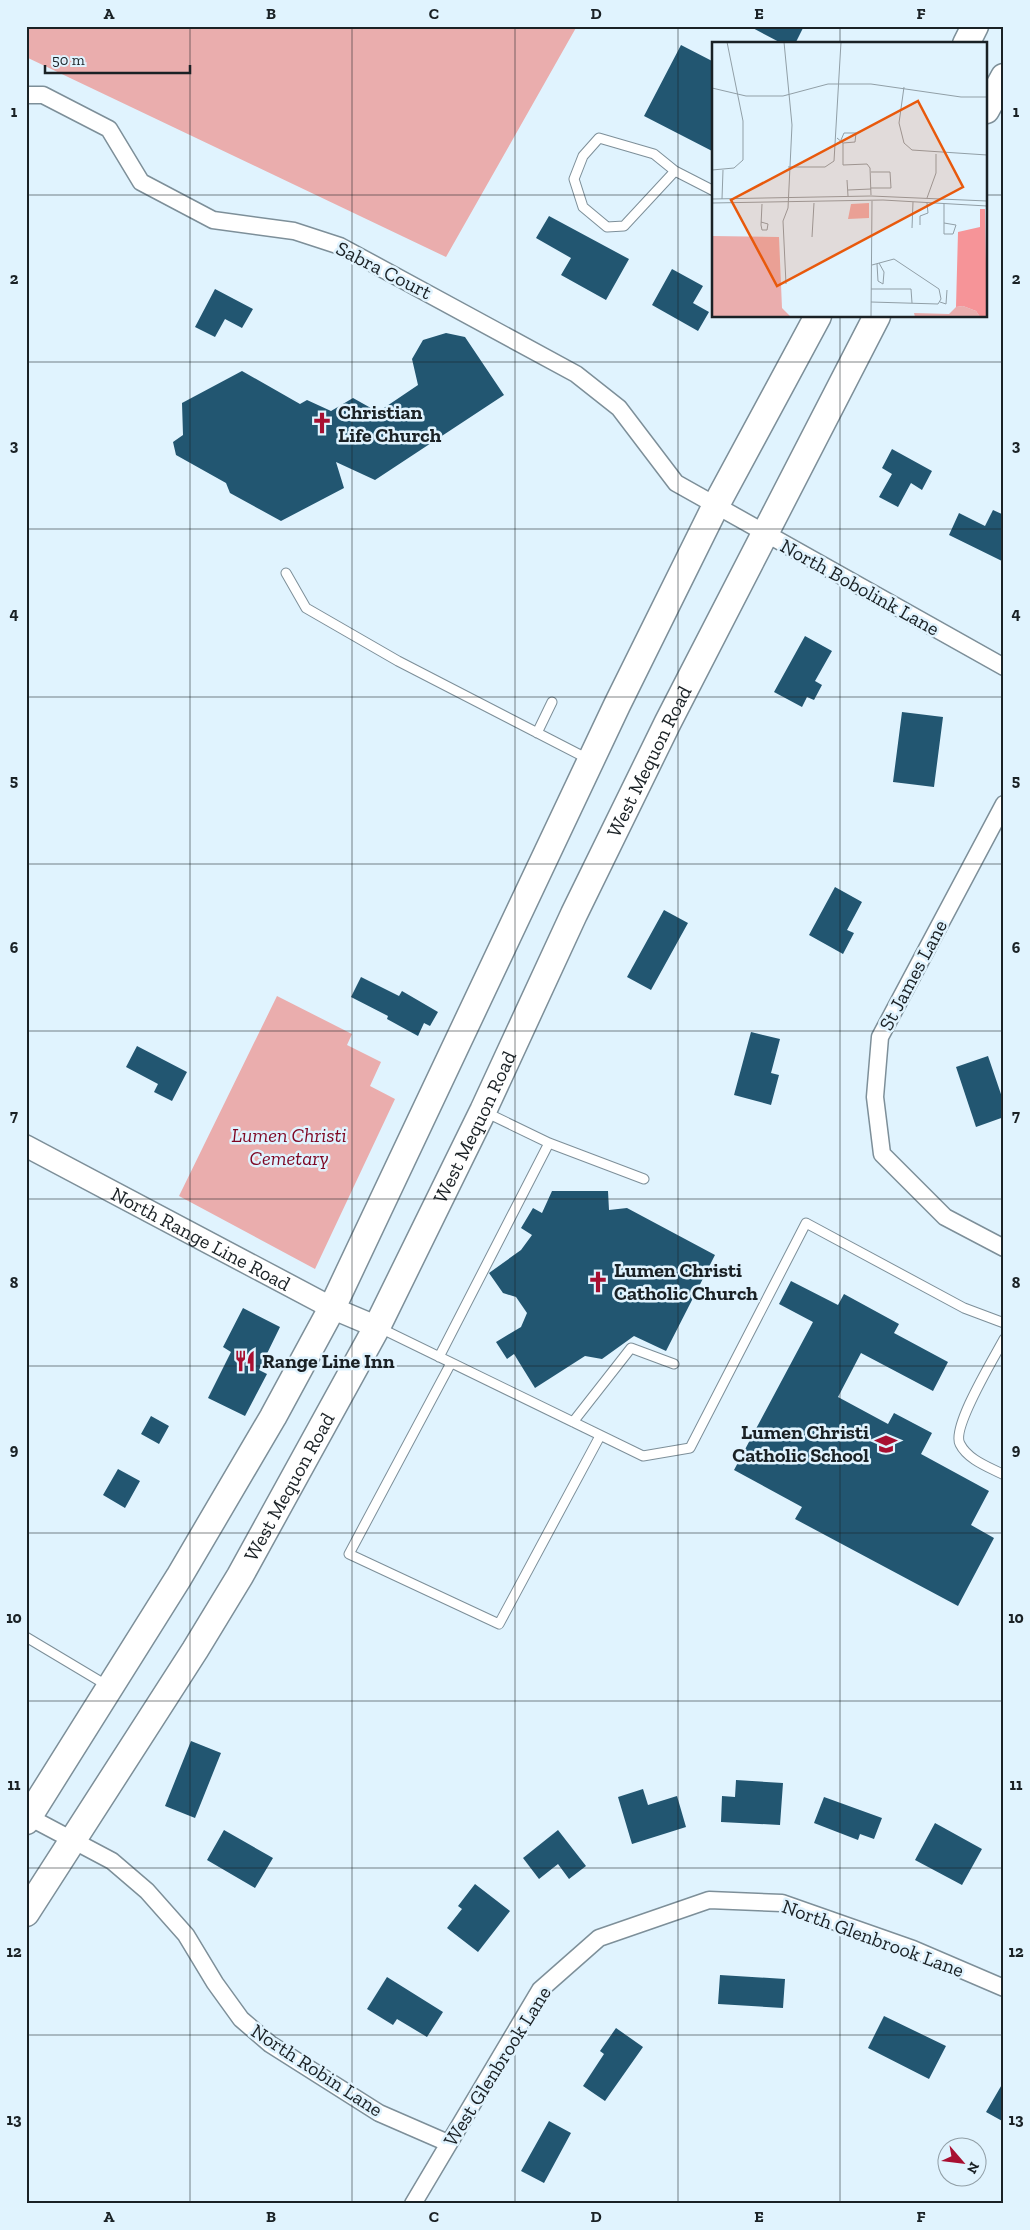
<svg xmlns="http://www.w3.org/2000/svg" width="1030" height="2230" font-family="'Zilla Slab',serif">
  <style>
    .green { fill: #eaadad }
    .building { fill: #225671 }
    .lines { fill: none; stroke-linecap: round; stroke-linejoin: round }
    .service-casing { stroke: #7d8f99; stroke-width: 11 }
    .minor-casing { stroke: #7d8f99; stroke-width: 19 }
    .tertiary-casing { stroke: #7d8f99; stroke-width: 24 }
    .primary-casing { stroke: #7d8f99; stroke-width: 29 }
    .service { stroke: #fff; stroke-width: 9 }
    .minor { stroke: #fff; stroke-width: 16 }
    .tertiary { stroke: #fff; stroke-width: 21 }
    .primary { stroke: #fff; stroke-width: 26 }
    .grid { fill: none; stroke: #1a2125; stroke-width: 1; stroke-opacity: 0.55 }
    .labels { text-anchor: middle; dominant-baseline: central; stroke-width: 5; stroke-linejoin: round; paint-order: stroke }
    .street-label { font-size: 20px; fill: #1a2125; stroke: #e0f3fe }
    .poi-label { font-size: 20px; font-weight: bold; fill: #1a2125; stroke: #e0f3fe; text-anchor: start }
    .park-label { font-size: 20px; font-style: italic; fill: #7e0622; stroke: #e0f3fe }
    .inset-road { fill: none; stroke: #919fa7; stroke-width: 1 }
    .view { fill: #e8590c; fill-opacity: 0.15; stroke: #e8590c; stroke-width: 2.5 }
    .inset-edge { fill: none; stroke: #1a2125; stroke-width: 2.5 }
    .neatline { fill: none; stroke: #1a2125; stroke-width: 2 }
    .grid-label { font-size: 16px; text-anchor: middle; font-weight: bold; fill: #1a2125 }
  </style>
  <rect width="100%" height="100%" fill="#e0f3fe"/>
  <path class="green" d="M26,26H577L446,257L26,57Z
    M277,996L352,1034L347,1045L381,1062L370,1086L395,1099L315,1269L179,1196Z"/>
  <path class="building" d="M749,26H804L795,44H783Z
    M681,45L714,62V152L644,116Z
    M549,216L629,259L606,300L561,275L571,258L536,238Z
    M672,269L703,286L693,303L709,312L698,331L652,305Z
    M215,289L253,309L242,328L225,319L215,337L195,327Z
    M446,333L465,337L504,395L375,480L336,462L344,488L281,521L230,493L226,483L176,455L173,442L183,435L182,403L242,371L300,404L307,400L331,411L353,398L378,412L418,385L412,359L423,340Z
    M892,449L932,471L922,490L911,483L898,507L879,497L892,474L882,468Z
    M993,510L1004,515V562L949,535L959,513L985,526Z
    M805,636L832,651L815,681L822,685L814,700L807,697L802,707L774,692Z
    M902,712L943,717L934,787L893,782Z
    M835,887L862,902L847,930L854,933L843,954L809,935Z
    M664,910L688,923L651,990L627,977Z
    M361,977L399,996L402,991L438,1012L430,1026L424,1023L418,1036L387,1019L388,1016L351,997Z
    M751,1032L780,1039L771,1073L779,1075L771,1105L734,1095Z
    M137,1046L187,1072L172,1101L154,1092L158,1084L126,1067Z
    M988,1056L1004,1103V1117L976,1127L956,1067Z
    M552,1191H608L609,1210L627,1208L715,1255L666,1351L634,1336L602,1359L585,1356L535,1388L514,1354L507,1359L496,1342L521,1327L527,1313L516,1297L503,1293L489,1273L521,1250L532,1235L521,1228L533,1208L542,1213Z
    M791,1281L838,1305L844,1294L899,1324L894,1333L948,1362L933,1391L861,1353L838,1397L888,1424L894,1413L932,1433L921,1454L989,1491L971,1525L994,1538L958,1606L795,1519L802,1507L734,1470L813,1322L779,1304Z
    M243,1308L280,1327L259,1370L267,1374L245,1416L208,1398L231,1352L223,1347Z
    M151,1416L169,1426L159,1444L141,1434Z
    M118,1469L140,1481L125,1508L103,1495Z
    M191,1741L221,1753L195,1818L165,1806Z
    M736,1780L783,1783L780,1825L721,1822L722,1796L735,1797Z
    M643,1789L648,1805L677,1796L686,1827L632,1844L618,1797Z
    M824,1797L882,1818L874,1839L860,1834L858,1840L814,1823Z
    M935,1823L982,1849L962,1885L915,1860Z
    M224,1830L273,1858L255,1888L207,1860Z
    M558,1830L586,1866L569,1879L558,1864L539,1879L523,1858Z
    M475,1884L510,1911L478,1952L447,1928L462,1909L458,1906Z
    M720,1975L785,1979L783,2008L718,2004Z
    M387,1977L443,2012L427,2037L397,2019L393,2025L367,2009Z
    M884,2016L946,2046L929,2079L868,2048Z
    M616,2028L643,2047L605,2101L583,2086L604,2054L600,2051Z
    M1004,2081V2122L986,2112Z
    M549,2121L571,2133L544,2183L521,2171Z"/>
  <g class="lines">
    <g class="service-casing">
      <path id="service" d="M675,171L624,226L607,227L583,207L574,179L583,156L599,138L654,154L675,171L714,191
        M286,573L306,608L398,661L590,760
        M537,733L552,702
        M485,1112L549,1143L644,1179
        M380,1328L643,1456L690,1448L806,1223L964,1308L1004,1323
        M1004,1339C994,1358 951,1428 960,1444C968,1460 989,1467 1004,1475
        M439,1357L549,1143
        M451,1363L349,1554L499,1624L600,1436
        M573,1422L631,1348L674,1364
        M26,1637L108,1686"/>
    </g>
    <g class="minor-casing">
      <path id="minor" d="M26,95H43L109,129L141,182L213,220L294,231L340,246L576,374L619,408L676,483L1004,667
        M1004,804L880,1037L875,1097L882,1154L945,1217L1004,1248
        M29,1817L112,1861L147,1891L186,1935L215,1983L241,2019L270,2044L379,2113L448,2143
        M413,2204L540,1990L599,1938L709,1900L782,1903L913,1949L1004,1988"/>
    </g>
    <g class="tertiary-casing">
      <g id="tertiary">
        <path id="s1" d="M26,1146L332,1308L377,1327"/>
      </g>
    </g>
    <g class="primary-casing">
      <g id="primary">
        <path d="M966,44L975,26"/>
        <path d="M986,110L1004,77"/>
        <path d="M26,1821L179,1577L273,1417L332,1308L617,705L715,507L818,316"/>
        <path id="s2" d="M26,1913L195,1650L240,1576L377,1327L483,1111L574,914L668,722L877,316"/>
      </g>
    </g>
    <use href="#service" class="service"/>
    <use href="#minor" class="minor"/>
    <use href="#tertiary" class="tertiary"/>
    <use href="#primary" class="primary"/>
  </g>
  <path class="grid" d="M190,26V2204M352,26V2204M515,26V2204M678,26V2204M840,26V44M26,195H714M986,195H1004M840,316V2204M26,362H1004M26,529H1004M26,697H1004M26,864H1004M26,1031H1004M26,1199H1004M26,1366H1004M26,1533H1004M26,1701H1004M26,1868H1004M26,2035H1004"/>
  <defs>
    <g id="church-bare" transform="scale(1.725)"><path d="M-1.2-6h2.4v3.5h3.3v2.4h-3.3V6h-2.4V-.1h-3.3v-2.4h3.3Z" fill="#a80f31" stroke="#e0f3fe" stroke-width="2.5" paint-order="stroke"/></g>
    <g id="restaurant-bare" transform="scale(1.725)"><path d="M-5-6h1v4h1v-4h1v4h1v-4h1v5L-1.5 .5V6h-2V.5L-5-1ZM5-6V6H3V1.5H1.5Q1.5-4 5-6Z" fill="#a80f31" stroke="#e0f3fe" stroke-width="2.5" paint-order="stroke"/></g>
    <g id="school-bare" transform="scale(1.725)"><path d="M0-5L7-2L0 1L-7-2ZM-4 1L0 2.5L4 1V4Q0 6-4 4Z" fill="#a80f31" stroke="#e0f3fe" stroke-width="2.5" paint-order="stroke"/></g>
  </defs>
  <g fill-rule="evenodd">
    <use href="#church-bare" x="322" y="423"/>
    <use href="#church-bare" x="598" y="1282"/>
    <use href="#restaurant-bare" x="245" y="1361"/>
    <use href="#school-bare" x="886" y="1444"/>
  </g>
  <g class="labels">
    <g class="street-label">
      <text transform="translate(384 270) rotate(27)">Sabra Court</text>
      <text transform="translate(860 587) rotate(29)">North Bobolink Lane</text>
      <text stroke="none"><textPath href="#s2" startOffset="1311">West Mequon Road</textPath></text>
      <text transform="translate(913 975) rotate(-62)">St James Lane</text>
      <text stroke="none"><textPath href="#s2" startOffset="906">West Mequon Road</textPath></text>
      <text stroke="none"><textPath href="#s1" startOffset="198">North Range Line Road</textPath></text>
      <text stroke="none"><textPath href="#s2" startOffset="501">West Mequon Road</textPath></text>
      <text transform="translate(873 1938) rotate(20)">North Glenbrook Lane</text>
      <text transform="translate(497 2066) rotate(-58)">West Glenbrook Lane</text>
      <text transform="translate(317 2070) rotate(33)">North Robin Lane</text>
    </g>
    <g class="poi-label">
      <text x="338" y="412">Christian<tspan x="338" dy="23">Life Church</tspan></text>
      <text x="614" y="1270">Lumen Christi<tspan x="614" dy="23">Catholic Church</tspan></text>
      <text x="262" y="1361">Range Line Inn</text>
      <text x="869" y="1432" text-anchor="end">Lumen Christi<tspan x="869" dy="23">Catholic School</tspan></text>
    </g>
    <g class="park-label">
      <text x="289" y="1135">Lumen Christi<tspan x="289" dy="23">Cemetary</tspan></text>
    </g>
  </g>
  <g transform="translate(712 42)">
    <rect width="275" height="275" fill="#e0f3fe"/>
    <path d="M157,161V176L136,177L139,162ZM0,194L67,195L70,266L79,275H0ZM251,264L264,269L268,275H203L202,271L237,272L244,265Z" fill="#eaadad"/>
    <path d="M268,167H273L275,275H268L264,269L251,264L244,265L246,190L268,185Z" fill="#f69498"/>
    <path class="inset-road" d="M72,0L80,83L76,166L71,179L74,242M192,45L187,81L192,101L200,108L275,113M0,46L34,54H71L116,42H159L249,55H275M125,96L131,101V123L155,122L158,126L159,153M129,98L132,91H144L143,100L131,101M76,125H113L122,119L129,0M0,128L22,126L31,118V79L15,0M159,130H178L179,146H159M135,138L136,154M136,148L159,147M215,156L224,131V112M0,157L159,154L275,159M10,157L11,128M0,161L171,158L275,164M49,180L56,182L55,188H50L49,183L50,162M232,181L244,183L241,192H232V162M208,183V174L216,171L215,161M200,186L201,160M100,195L102,161M165,222L166,239L171,242L172,230L167,221M159,247H196M196,247H199L200,261M159,260L226,262L229,257L227,247L182,217L160,223M228,260L234,262L235,248M159,275L160,159"/>
    <path class="view" d="M206,59L251,145L65,244L19,158Z"/>
    <rect width="275" height="275" class="inset-edge"/>
  </g>
  <rect width="1030" height="2230" fill="none" stroke="#e0f3fe" stroke-width="55"/>
  <g transform="translate(962 2162) rotate(118)"><circle r="24" fill="#e0f3fe" stroke="#919fa7"/>
  <path d="M0-4L9 19L0 12L-9 19Z" fill="#a80f31"/>
  <text y="-8" font-size="14" font-weight="bold" text-anchor="middle" fill="#1a2125">N</text>
  </g>
  <path d="M45 65v8h145v-8" fill="none" stroke="#1a2125" stroke-width="2.5"/>
  <text x="52" y="65" font-size="15" fill="#1a2125" stroke="#e0f3fe" stroke-width="4" paint-order="stroke">50 m</text>
  <rect x="28" y="28" width="974" height="2174" class="neatline"/>
  <g class="grid-label">
    <text x="109" y="19">A</text>
    <text x="271" y="19">B</text>
    <text x="434" y="19">C</text>
    <text x="596" y="19">D</text>
    <text x="759" y="19">E</text>
    <text x="921" y="19">F</text>
    <text x="14" y="117">1</text>
    <text x="1016" y="117">1</text>
    <text x="14" y="284">2</text>
    <text x="1016" y="284">2</text>
    <text x="14" y="451">3</text>
    <text x="1016" y="451">3</text>
    <text x="14" y="619">4</text>
    <text x="1016" y="619">4</text>
    <text x="14" y="786">5</text>
    <text x="1016" y="786">5</text>
    <text x="14" y="953">6</text>
    <text x="1016" y="953">6</text>
    <text x="14" y="1121">7</text>
    <text x="1016" y="1121">7</text>
    <text x="14" y="1288">8</text>
    <text x="1016" y="1288">8</text>
    <text x="14" y="1455">9</text>
    <text x="1016" y="1455">9</text>
    <text x="14" y="1623">10</text>
    <text x="1016" y="1623">10</text>
    <text x="14" y="1790">11</text>
    <text x="1016" y="1790">11</text>
    <text x="14" y="1957">12</text>
    <text x="1016" y="1957">12</text>
    <text x="14" y="2125">13</text>
    <text x="1016" y="2125">13</text>
    <text x="109" y="2222">A</text>
    <text x="271" y="2222">B</text>
    <text x="434" y="2222">C</text>
    <text x="596" y="2222">D</text>
    <text x="759" y="2222">E</text>
    <text x="921" y="2222">F</text>
  </g>
</svg>
